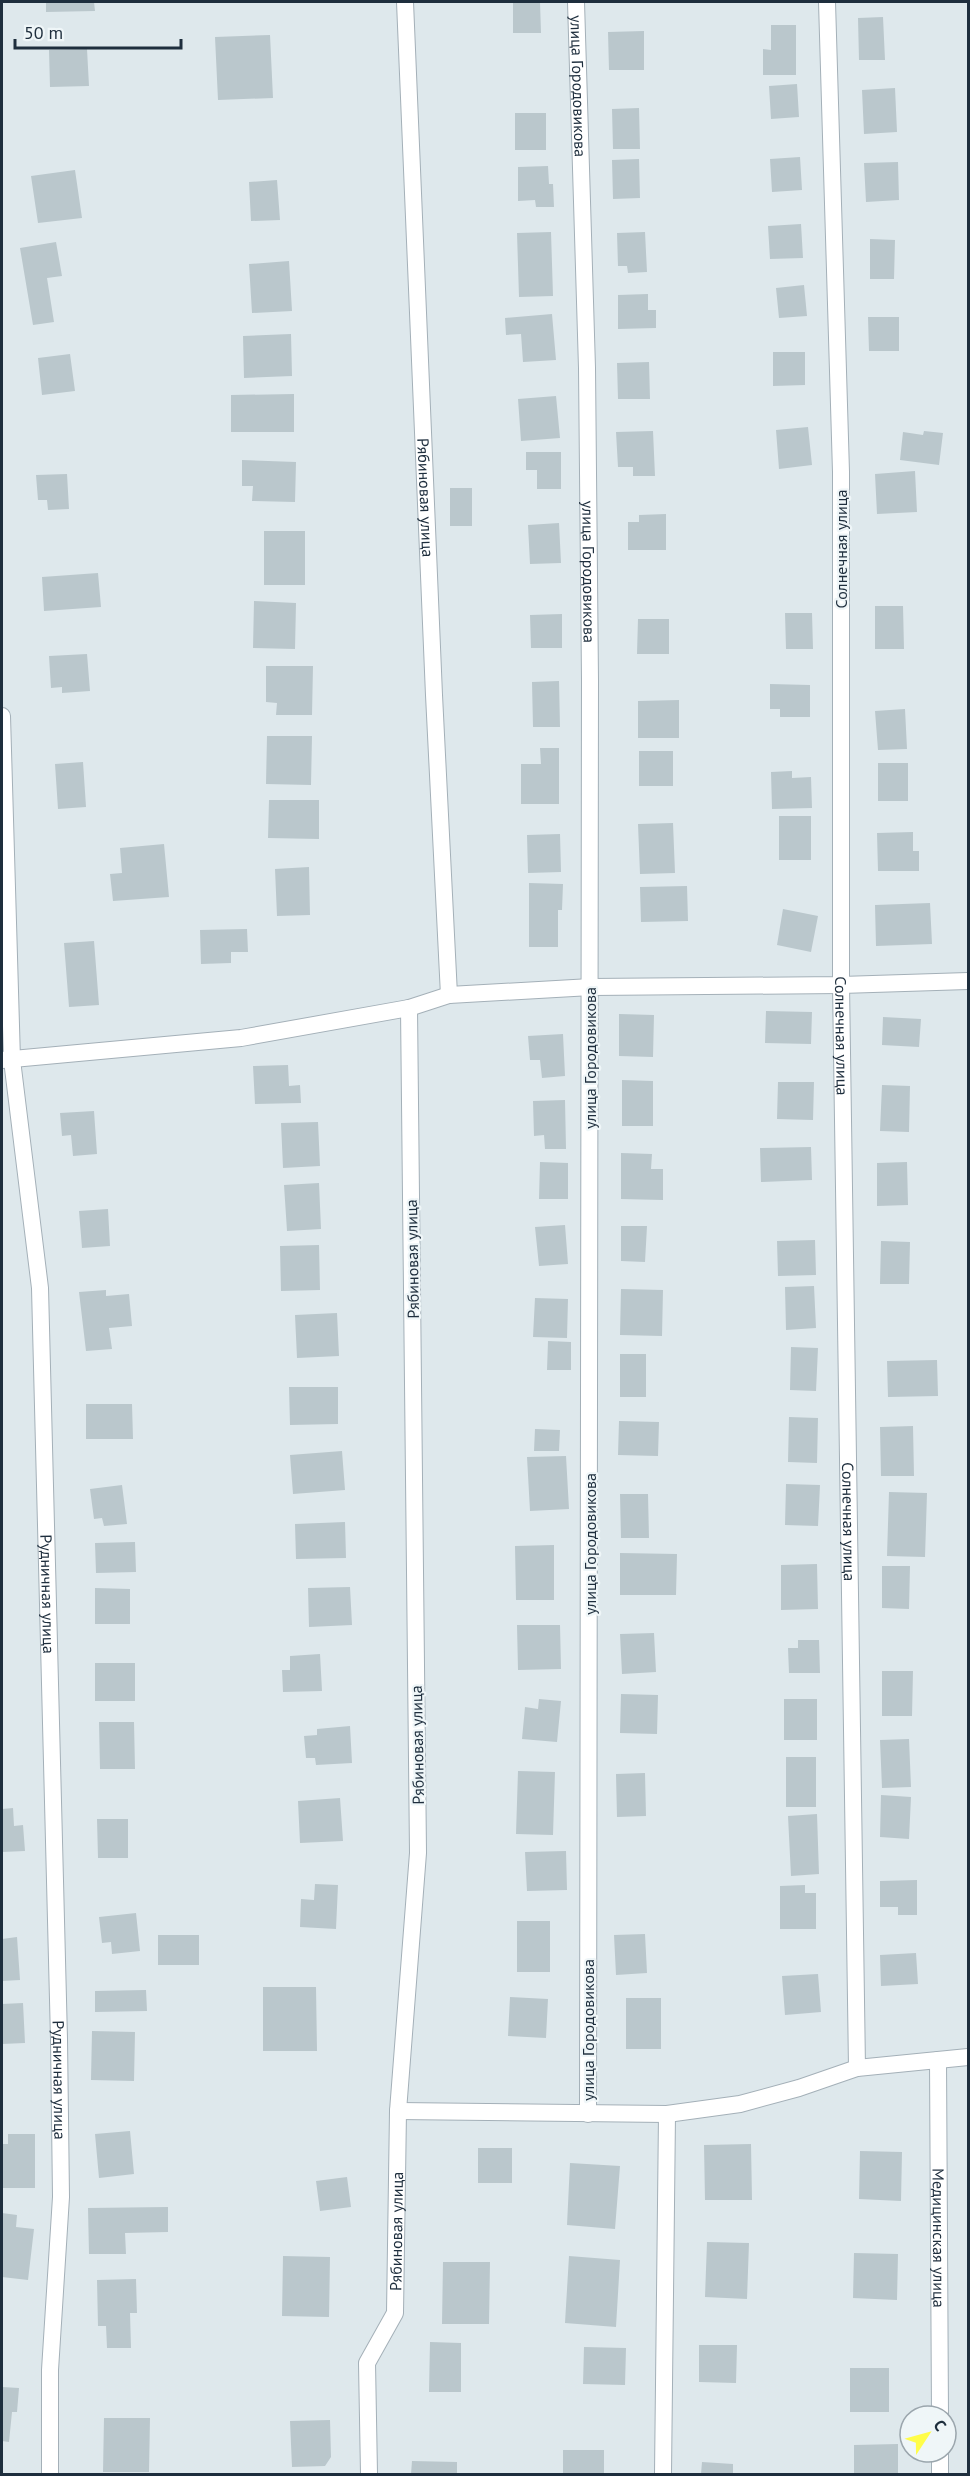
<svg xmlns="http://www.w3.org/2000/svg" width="970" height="2476" font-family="'PT Sans',sans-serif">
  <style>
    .building { fill: #bac7cc }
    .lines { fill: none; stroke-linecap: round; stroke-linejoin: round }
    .minor-casing { stroke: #a4b0b8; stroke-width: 18 }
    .minor { stroke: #fff; stroke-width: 16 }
    .labels { text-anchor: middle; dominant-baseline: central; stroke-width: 4.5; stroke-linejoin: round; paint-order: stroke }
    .street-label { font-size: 16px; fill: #1e2e3d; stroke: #eff6f8 }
  </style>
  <rect width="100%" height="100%" fill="#dee8ec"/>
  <path class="building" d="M46,2H94L95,11L46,12Z
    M513,2H540L541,33H513Z
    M883,17L885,60H859L858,18Z
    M771,25H796V75H763V49L771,50Z
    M644,31V70H609L608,32Z
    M270,35L273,98L218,100L215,37Z
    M87,49L89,86L50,87L49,50Z
    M797,84L799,117L771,119L769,86Z
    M895,88L897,132L864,134L862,90Z
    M639,108L640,149H613L612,109Z
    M515,113H546V150H515Z
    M800,157L802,190L772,192L770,159Z
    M639,159L640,198L613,199L612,160Z
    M898,162L899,200L866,202L864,163Z
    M548,166L549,184H553L554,207H536L535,200L518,201V167Z
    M75,170L82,218L38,223L31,176Z
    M277,180L280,220L251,221L249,182Z
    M801,224L803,258L770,259L768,226Z
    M551,232L553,296L519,297L517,233Z
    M645,232L647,272L628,273L627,266H618L617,233Z
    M870,239L895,240L894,279H870Z
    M56,242L62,276L47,278L54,322L33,325L20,248Z
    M289,261L292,311L252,313L249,264Z
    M804,285L807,316L779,318L776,288Z
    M648,294V310H656V328L618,329V295Z
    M552,314L556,360L523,362L521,334L506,335L505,318Z
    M868,317H899V351H869Z
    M291,334L292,376L244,378L243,336Z
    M773,352H805V385L773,386Z
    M70,354L75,391L42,395L38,358Z
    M649,362L650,399H618L617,363Z
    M294,394V432H231V395Z
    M556,396L560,438L521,441L518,399Z
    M808,427L812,465L779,469L776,430Z
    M653,431L655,476H633V467H618L616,432Z
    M924,431L943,433L939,465L900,460L903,432L923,435Z
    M526,452H561V489H537V470H526Z
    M242,460L296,462L295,502L252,501L253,486H242Z
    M915,471L917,512L877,514L875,474Z
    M67,474L69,509L48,510L47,500H38L36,475Z
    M450,488H472V526H450Z
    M666,514V550H628V522H639V515Z
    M559,523L561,563L530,564L528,525Z
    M264,531H305V585H264Z
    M98,573L101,607L44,611L42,577Z
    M254,601L296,603L295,649L253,648Z
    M875,606H903L904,649H875Z
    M785,613H812L813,649H786Z
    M562,614V648H531L530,615Z
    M638,619H669V654H637Z
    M87,654L90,691L62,693V687L51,688L49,656Z
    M266,666H313L312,715H276L277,703L266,702Z
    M559,681L560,727H533L532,682Z
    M770,684L810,685V717H780V709H770Z
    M679,700V738H638V701Z
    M905,709L907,749L878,750L875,711Z
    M267,736H312L311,785L266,784Z
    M540,748H559V804H521V764H541Z
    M639,751H673V786H639Z
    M83,762L86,807L58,809L55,764Z
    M878,763H908V801H878Z
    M792,771V778L811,777L812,808L772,809L771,772Z
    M269,800H319V839L268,838Z
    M779,816H811V860H779Z
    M673,823L675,873L640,874L638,824Z
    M913,832V851H919V871H878L877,833Z
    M560,834L561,872L528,873L527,835Z
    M164,844L169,897L113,901L110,874L122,873L120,848Z
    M309,867L310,915L277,916L275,869Z
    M529,883L563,884L562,910H558V947H529Z
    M687,886L688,921L641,922L640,887Z
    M930,903L932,944L876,946L875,905Z
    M783,909L818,916L811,952L777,945Z
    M247,929L248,952H231V963L201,964L200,930Z
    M94,941L99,1005L69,1007L64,943Z
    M766,1011L812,1012L811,1044L765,1043Z
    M619,1014L654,1015L653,1057L619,1056Z
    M883,1017L921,1019L919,1047L882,1045Z
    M563,1034L565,1076L542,1078L540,1060H530L528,1036Z
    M288,1065L289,1086L300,1085L301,1103L255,1104L253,1066Z
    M622,1080L653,1081V1126H622Z
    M778,1082H814L813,1120L777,1119Z
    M882,1085L910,1086L909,1132L880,1131Z
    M565,1100L566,1149H545L544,1135L534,1136L533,1101Z
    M94,1111L97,1154L73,1156L71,1135L62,1136L60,1113Z
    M318,1122L320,1166L283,1168L281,1123Z
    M811,1147L812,1180L761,1182L760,1148Z
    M621,1153L652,1154L651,1169H663V1200L621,1199Z
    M540,1162L568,1163V1199H539Z
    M907,1162L908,1205L877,1206V1163Z
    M319,1183L321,1229L287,1231L284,1185Z
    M108,1209L110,1246L82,1248L79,1211Z
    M565,1225L568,1264L539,1266L535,1227Z
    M621,1226H647L645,1262L621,1261Z
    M815,1240L816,1275L778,1276L777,1241Z
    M881,1241L910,1242L909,1284H880Z
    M319,1245L320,1290L281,1291L280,1246Z
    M814,1286L816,1328L786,1330L785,1287Z
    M621,1289L663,1290L662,1336L620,1335Z
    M106,1290V1296L129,1294L132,1326L109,1328L112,1349L86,1351L79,1292Z
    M535,1298L568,1299L567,1338L533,1337Z
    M337,1313L339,1356L297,1358L295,1315Z
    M548,1341L571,1342V1370H547Z
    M791,1347L818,1348L816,1391L790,1390Z
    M620,1354H646V1397H620Z
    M937,1360L938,1396L888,1397L887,1361Z
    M289,1387H338V1424L290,1425Z
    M86,1404H132L133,1439H86Z
    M789,1417L818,1418L817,1463L788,1462Z
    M619,1421L659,1422L658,1456L618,1455Z
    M913,1426L914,1476H881L880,1427Z
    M535,1429L560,1430L559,1451H534Z
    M342,1451L345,1490L293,1494L290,1455Z
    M566,1456L569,1509L530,1511L527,1457Z
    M786,1484L820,1485L818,1526L785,1525Z
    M122,1485L127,1524L104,1526L102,1518L94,1519L90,1489Z
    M889,1492L927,1493L925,1557L887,1556Z
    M620,1494H648L649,1538H621Z
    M345,1522L346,1558L296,1559L295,1524Z
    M135,1542L136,1572L96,1573L95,1543Z
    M554,1545V1600H516L515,1546Z
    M620,1553L677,1554L676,1595H620Z
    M817,1564L818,1609L781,1610V1565Z
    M882,1566H910L909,1609L882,1608Z
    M350,1587L352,1625L309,1627L308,1588Z
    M95,1588L130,1589V1624H95Z
    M517,1625H560L561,1669L518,1670Z
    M654,1633L656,1672L622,1674L620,1634Z
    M798,1640H819L820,1673H789L788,1648H798Z
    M320,1654L322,1691L283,1692L282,1670H290V1656Z
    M95,1663H135V1701H95Z
    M882,1671H913L912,1716H882Z
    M621,1694L658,1695L657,1734L620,1733Z
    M539,1699L561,1701L557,1742L522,1739L525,1707L538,1709Z
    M784,1699H817V1740H784Z
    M99,1722H134L135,1769H100Z
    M350,1726L352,1763L316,1765L315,1758H306L304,1736L317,1735V1729Z
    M909,1739L911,1787L882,1788L880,1740Z
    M786,1757H816V1807H786Z
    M518,1771L555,1772L553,1835L516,1834Z
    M645,1773L646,1816L617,1817L616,1774Z
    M881,1795L911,1797L909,1839L880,1837Z
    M340,1798L343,1841L300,1843L298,1801Z
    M13,1808L14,1826L23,1825L25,1851L2,1852V1809Z
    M817,1814L819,1874L791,1876L788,1816Z
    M97,1819H128V1858H98Z
    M566,1851L567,1890L527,1891L525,1852Z
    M917,1880V1915H898V1907H880V1881Z
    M315,1884L338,1885L336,1929L300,1927L301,1899L314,1900Z
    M805,1885V1893H816V1929H780V1886Z
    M136,1913L140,1951L112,1954L111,1942L102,1943L99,1917Z
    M517,1921H550V1972H517Z
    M645,1934L647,1973L616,1975L614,1935Z
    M158,1935H199V1965H158Z
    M17,1937L20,1980L2,1981V1939Z
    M916,1953L918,1984L881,1986L880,1955Z
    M818,1974L821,2012L785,2015L782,1976Z
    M263,1987H316L317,2051H263Z
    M146,1990L147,2011L95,2012V1991Z
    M510,1997L548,1999L546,2038L508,2036Z
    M626,1998H661V2049H626Z
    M23,2003L25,2043L2,2044V2004Z
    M92,2031L135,2032L134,2081L91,2080Z
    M130,2131L134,2174L99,2178L95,2134Z
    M8,2134H35V2188H2V2144H8Z
    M751,2144L752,2200H705L704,2145Z
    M478,2148H512V2183H478Z
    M860,2151L902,2152L901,2201L859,2199Z
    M570,2163L620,2166L615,2229L567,2225Z
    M347,2177L351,2207L320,2211L316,2181Z
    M168,2207V2232L125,2233L126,2254H89L88,2208Z
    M2,2213L17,2215L16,2227L34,2229L28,2280L2,2277Z
    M707,2242L749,2243L747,2299L705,2297Z
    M854,2253L898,2254L897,2300L853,2298Z
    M283,2256L330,2257L329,2317L282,2316Z
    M569,2256L620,2260L616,2327L565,2323Z
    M443,2262H490L489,2324H442Z
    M136,2279L137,2313H130L131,2348H107L106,2326H98L97,2280Z
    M430,2342L461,2343V2392H429Z
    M699,2345H737L736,2383L699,2382Z
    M584,2347L626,2348L625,2385L583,2384Z
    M850,2368H889V2412H850Z
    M2,2387L19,2388L17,2412H12L9,2442L2,2441Z
    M104,2418H150L149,2472H103Z
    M330,2420L331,2457L325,2466L292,2467L290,2421Z
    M898,2444V2474H854V2445Z
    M563,2450H604V2474H563Z
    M412,2461L457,2462V2474H411Z
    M702,2462L733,2464V2474H701Z"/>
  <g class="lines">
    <g class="minor-casing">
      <g id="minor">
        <path id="s1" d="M405,2L434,695L449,995"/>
        <path id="s2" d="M576,2L587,368L590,680L588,2114"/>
        <path id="s3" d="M827,2L841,472V985L857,2068"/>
        <path id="s4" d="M2,716L12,1060L40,1288L59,2039L61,2197L50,2370V2474"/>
        <path d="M2,1060L241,1038L409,1008L449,995L591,987L841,985L968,981"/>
        <path id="s5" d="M938,2060L940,2416"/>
        <path d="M398,2111L667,2114L740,2104L799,2088L857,2068L968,2057"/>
        <path d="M940,2452V2474"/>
        <path id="s6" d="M369,2474L367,2363L395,2313L398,2111L418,1853L409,1008"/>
        <path d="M663,2474L667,2114"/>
      </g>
    </g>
    <use href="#minor" class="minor"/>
  </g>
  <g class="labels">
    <g class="street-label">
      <text stroke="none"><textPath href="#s2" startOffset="84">улица Городовикова</textPath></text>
      <text stroke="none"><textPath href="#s1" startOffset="496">Рябиновая улица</textPath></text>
      <text transform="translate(841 549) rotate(-90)">Солнечная улица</text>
      <text stroke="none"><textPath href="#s2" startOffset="570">улица Городовикова</textPath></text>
      <text stroke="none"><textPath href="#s3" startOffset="1034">Солнечная улица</textPath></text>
      <text transform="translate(590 1058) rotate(-90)">улица Городовикова</text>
      <text transform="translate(412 1259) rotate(-91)">Рябиновая улица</text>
      <text stroke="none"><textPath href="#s3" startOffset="1520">Солнечная улица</textPath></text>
      <text transform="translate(590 1544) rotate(-90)">улица Городовикова</text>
      <text stroke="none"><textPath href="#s4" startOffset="880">Рудничная улица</textPath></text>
      <text transform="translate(417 1745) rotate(-91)">Рябиновая улица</text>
      <text transform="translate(588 2030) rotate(-90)">улица Городовикова</text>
      <text stroke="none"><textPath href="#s4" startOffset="1366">Рудничная улица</textPath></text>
      <text stroke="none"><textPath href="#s6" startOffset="250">Рябиновая улица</textPath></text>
      <text stroke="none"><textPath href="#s5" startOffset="178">Медицинская улица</textPath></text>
    </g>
  </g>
  <rect width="970" height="2476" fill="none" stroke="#1e2e3d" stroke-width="6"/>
  <g transform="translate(928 2434) rotate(54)"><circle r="28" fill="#eff6f8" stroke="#9ba6ad" stroke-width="1.5"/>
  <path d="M0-4.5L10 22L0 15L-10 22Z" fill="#fffd49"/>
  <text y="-9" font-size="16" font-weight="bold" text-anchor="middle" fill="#1e2e3d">С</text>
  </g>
  <path d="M15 39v9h166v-9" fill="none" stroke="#1e2e3d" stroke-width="3"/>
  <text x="24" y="39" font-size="18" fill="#1e2e3d" stroke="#eff6f8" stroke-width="4.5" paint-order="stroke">50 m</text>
</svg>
